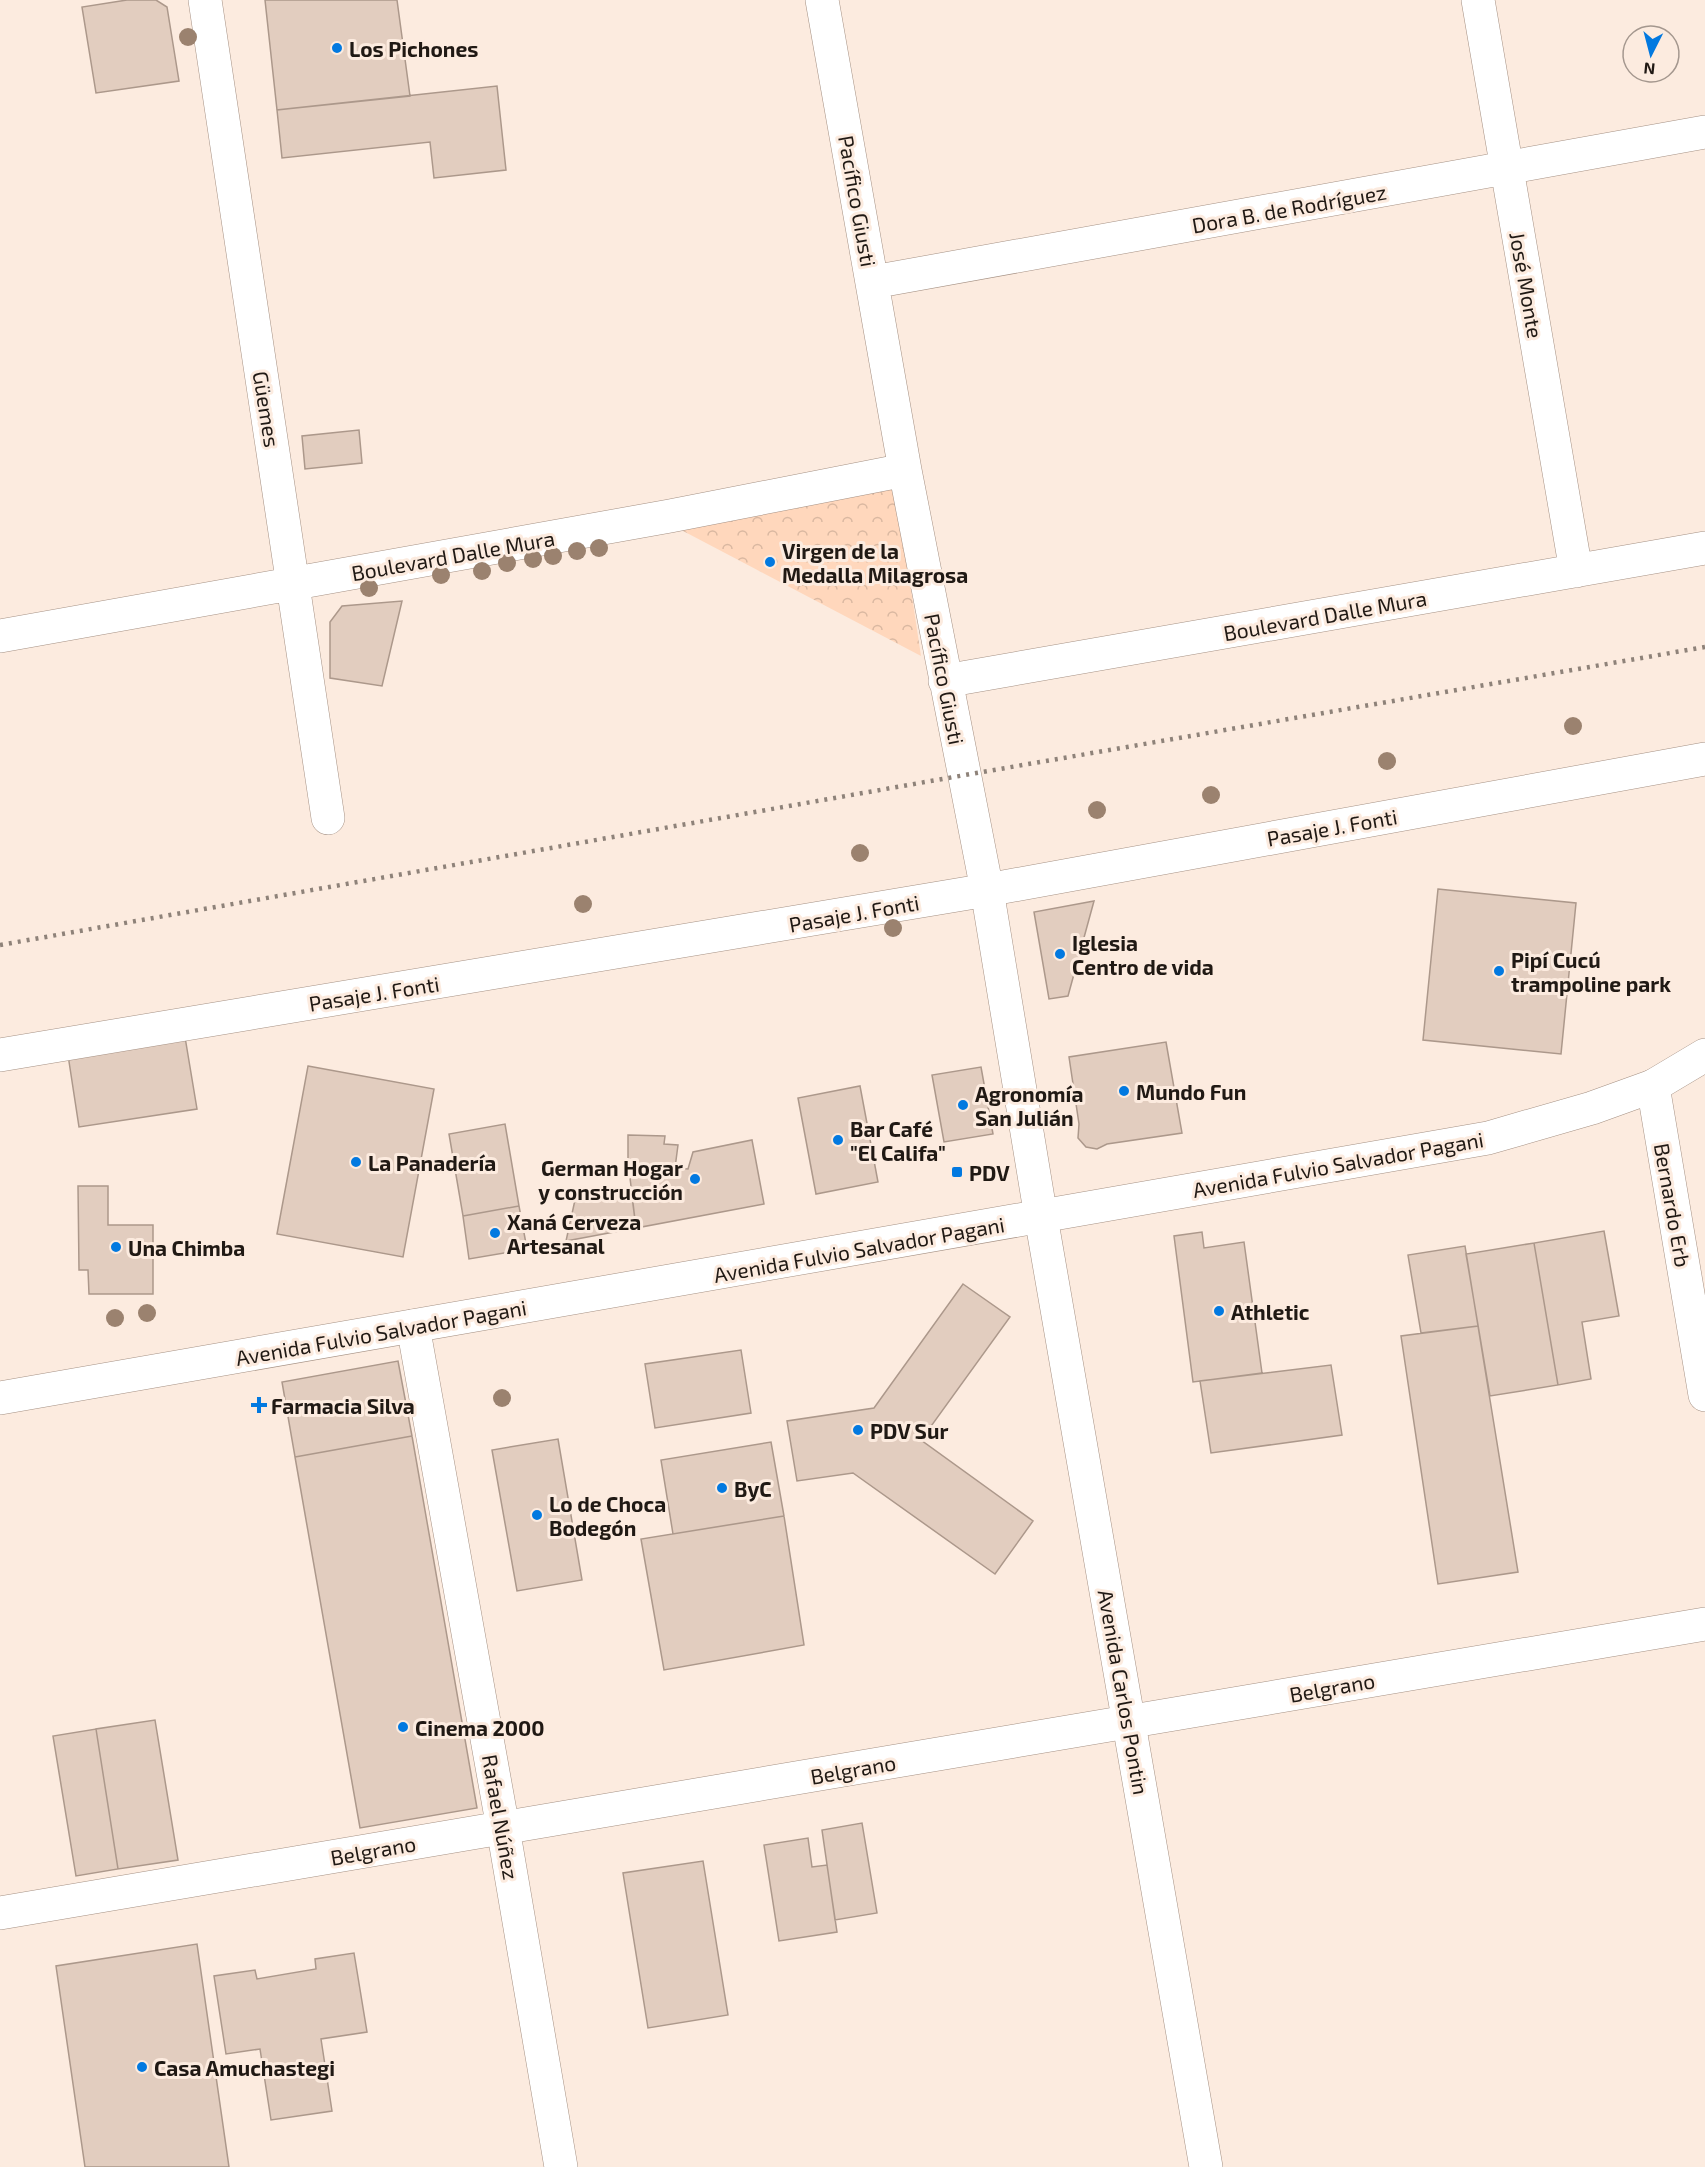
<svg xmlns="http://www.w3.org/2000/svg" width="1705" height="2167" font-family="'Exo 2',sans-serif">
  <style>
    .park { fill: url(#park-crowns) }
    .building { fill: #e2cdbf; stroke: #ac988b; stroke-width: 1.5 }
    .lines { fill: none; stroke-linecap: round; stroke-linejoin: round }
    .minor-casing { stroke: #a59184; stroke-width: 34 }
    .major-casing { stroke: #a59184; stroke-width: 34 }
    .highway-casing { stroke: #a59184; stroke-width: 34 }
    .minor { stroke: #fff; stroke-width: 33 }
    .major { stroke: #fff; stroke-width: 33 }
    .highway { stroke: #fff; stroke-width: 33 }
    .rail { stroke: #8e8279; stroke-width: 4.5; stroke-dasharray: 3 6; stroke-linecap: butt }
    .tree { fill: #9b826f }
    .poi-dot { fill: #0279e0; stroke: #fcebdf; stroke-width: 2 }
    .labels { text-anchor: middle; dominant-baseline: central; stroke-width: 6; stroke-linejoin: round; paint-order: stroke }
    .poi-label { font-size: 21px; font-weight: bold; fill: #201914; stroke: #fcebdf; text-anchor: start }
    .street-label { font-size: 21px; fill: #201914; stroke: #fcebdf }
  </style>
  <defs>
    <pattern id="park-crowns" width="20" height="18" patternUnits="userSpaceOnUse" patternTransform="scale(1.5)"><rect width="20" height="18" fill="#ffd7bc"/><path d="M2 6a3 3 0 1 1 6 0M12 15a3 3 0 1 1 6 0" fill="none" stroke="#dab8a1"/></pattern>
  </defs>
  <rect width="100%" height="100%" fill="#fcebdf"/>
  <path class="park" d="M895,483L921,656L666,522Z"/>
  <path class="building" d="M127,0H156L167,7L179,81L96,93L82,7Z
    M265,0H397L410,96L277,110Z
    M497,86L506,170L434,178L430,142L282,158L277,110Z
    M359,430L362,463L305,469L302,436Z
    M402,601L382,686L330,678V622L342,606Z
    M1438,889L1576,903L1561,1054L1423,1040Z
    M1094,901L1068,996L1049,999L1034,912Z
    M185,1037L197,1109L79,1127L68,1055Z
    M1166,1042L1182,1133L1107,1144L1097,1149L1086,1147L1078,1138L1079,1124L1069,1057Z
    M308,1066L434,1089L403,1257L277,1234Z
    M981,1067L993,1134L944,1142L932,1075Z
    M860,1086L878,1182L816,1194L798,1098Z
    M505,1124L519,1206L463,1216L449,1134Z
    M628,1135L665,1136L664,1144L678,1145L675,1168L688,1169L693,1152L752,1140L764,1204L636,1228L628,1161Z
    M78,1186H108V1225H153V1294H89L88,1270H79Z
    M631,1189L636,1228L566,1241L575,1200Z
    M519,1206L527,1249L469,1259L463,1216Z
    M1604,1231L1619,1316L1582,1322L1591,1379L1558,1385L1534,1243Z
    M1202,1232L1204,1248L1244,1242L1262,1373L1193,1382L1174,1236Z
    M1534,1243L1558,1385L1490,1396L1466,1254Z
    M1465,1246L1478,1326L1421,1333L1408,1255Z
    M963,1284L1010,1317L921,1440L1033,1521L995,1574L853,1473L797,1481L787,1421L874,1408Z
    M1478,1326L1518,1572L1438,1584L1401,1336Z
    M741,1350L751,1413L655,1428L645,1364Z
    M398,1361L412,1436L295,1457L282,1382Z
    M1331,1365L1342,1435L1211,1453L1200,1381Z
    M412,1436L477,1808L360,1828L295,1457Z
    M558,1439L582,1580L517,1591L492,1450Z
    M771,1442L784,1516L673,1534L661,1460Z
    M784,1516L804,1645L664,1670L641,1539Z
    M155,1720L178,1860L118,1869L96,1729Z
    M96,1729L118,1869L76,1876L53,1736Z
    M862,1823L877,1913L835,1920L822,1830Z
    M808,1838L812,1867L827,1865L837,1932L779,1941L764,1845Z
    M703,1861L728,2015L648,2028L623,1873Z
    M197,1944L229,2167H85L56,1966Z
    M354,1953L367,2032L321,2039L332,2111L271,2120L260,2049L226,2054L214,1976L255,1970L257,1979L316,1969L315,1959Z"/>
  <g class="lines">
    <g class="minor-casing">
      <path id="minor" d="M205,0L328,818
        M822,0L905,470L987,890L1041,1217
        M1478,0L1576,571
        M873,282L1705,132
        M0,636L670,516L905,470
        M945,681L1705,548
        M0,1055L987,890L1705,759
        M1653,1086L1705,1395
        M413,1326L503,1828L561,2167
        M0,1913L1705,1624"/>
    </g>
    <g class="major-casing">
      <path id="major" d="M1041,1217L1206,2167"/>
    </g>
    <g class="highway-casing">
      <path id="highway" d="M0,1398L1488,1138L1592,1108L1653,1086L1705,1055"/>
    </g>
    <use href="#minor" class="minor"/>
    <use href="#major" class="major"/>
    <use href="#highway" class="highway"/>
    <path class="rail" d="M0,945L965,775L1705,647"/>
  </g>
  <g class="tree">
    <circle cx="188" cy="37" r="9"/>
    <circle cx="599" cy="548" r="9"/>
    <circle cx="577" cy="551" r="9"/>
    <circle cx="553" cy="556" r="9"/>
    <circle cx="533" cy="559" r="9"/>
    <circle cx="507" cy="563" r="9"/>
    <circle cx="482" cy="571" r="9"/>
    <circle cx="441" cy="575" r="9"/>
    <circle cx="369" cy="588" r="9"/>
    <circle cx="1573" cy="726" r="9"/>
    <circle cx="1387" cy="761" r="9"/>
    <circle cx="1211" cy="795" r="9"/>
    <circle cx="1097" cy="810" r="9"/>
    <circle cx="860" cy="853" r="9"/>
    <circle cx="583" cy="904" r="9"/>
    <circle cx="893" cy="928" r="9"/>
    <circle cx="147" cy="1313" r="9"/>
    <circle cx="115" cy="1318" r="9"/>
    <circle cx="502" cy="1398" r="9"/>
  </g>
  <g class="poi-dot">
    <circle cx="337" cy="48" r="6"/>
    <circle cx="770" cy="562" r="6"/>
    <circle cx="1060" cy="954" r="6"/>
    <circle cx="1499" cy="971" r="6"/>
    <circle cx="1124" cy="1091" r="6"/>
    <circle cx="963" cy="1105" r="6"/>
    <circle cx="838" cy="1140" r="6"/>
    <circle cx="356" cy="1162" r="6"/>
    <rect x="951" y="1166" width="12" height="12" rx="3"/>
    <circle cx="695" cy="1179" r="6"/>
    <circle cx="495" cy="1233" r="6"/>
    <circle cx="116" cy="1247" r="6"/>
    <circle cx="1219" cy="1311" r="6"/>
    <path d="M256 1396h6v6h6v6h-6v6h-6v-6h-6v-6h6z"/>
    <circle cx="858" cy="1430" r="6"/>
    <circle cx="722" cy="1488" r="6"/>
    <circle cx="537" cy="1515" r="6"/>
    <circle cx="403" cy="1727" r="6"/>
    <circle cx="142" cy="2067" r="6"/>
  </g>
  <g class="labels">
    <g class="poi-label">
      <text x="349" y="48">Los Pichones</text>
      <text x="782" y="550">Virgen de la<tspan x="782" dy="24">Medalla Milagrosa</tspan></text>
      <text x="1072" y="942">Iglesia<tspan x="1072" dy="24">Centro de vida</tspan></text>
      <text x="1511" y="959">Pipí Cucú<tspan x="1511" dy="24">trampoline park</tspan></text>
      <text x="1136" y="1091">Mundo Fun</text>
      <text x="975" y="1093">Agronomía<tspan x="975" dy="24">San Julián</tspan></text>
      <text x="850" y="1128">Bar Café<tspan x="850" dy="24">"El Califa"</tspan></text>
      <text x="368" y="1162">La Panadería</text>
      <text x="683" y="1167" text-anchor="end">German Hogar<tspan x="683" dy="24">y construcción</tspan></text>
      <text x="969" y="1172">PDV</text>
      <text x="507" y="1221">Xaná Cerveza<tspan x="507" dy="24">Artesanal</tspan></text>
      <text x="128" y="1247">Una Chimba</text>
      <text x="1231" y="1311">Athletic</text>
      <text x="271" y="1405">Farmacia Silva</text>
      <text x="870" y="1430">PDV Sur</text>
      <text x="734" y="1488">ByC</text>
      <text x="549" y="1503">Lo de Choca<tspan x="549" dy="24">Bodegón</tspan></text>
      <text x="415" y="1727">Cinema 2000</text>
      <text x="154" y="2067">Casa Amuchastegi</text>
    </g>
    <g class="street-label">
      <text transform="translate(858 201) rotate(80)">Pacífico Giusti</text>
      <text transform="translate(1289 208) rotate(-10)">Dora B. de Rodríguez</text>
      <text transform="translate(1527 285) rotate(80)">José Monte</text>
      <text transform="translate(267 409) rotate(81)">Güemes</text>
      <text transform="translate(453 555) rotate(-10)">Boulevard Dalle Mura</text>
      <text transform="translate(1325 615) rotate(-10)">Boulevard Dalle Mura</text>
      <text transform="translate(945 679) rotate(79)">Pacífico Giusti</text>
      <text transform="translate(1332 827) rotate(-10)">Pasaje J. Fonti</text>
      <text transform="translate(854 913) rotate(-10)">Pasaje J. Fonti</text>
      <text transform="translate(374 993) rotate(-9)">Pasaje J. Fonti</text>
      <text transform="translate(1338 1164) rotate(-10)">Avenida Fulvio Salvador Pagani</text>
      <text transform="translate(1673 1205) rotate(80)">Bernardo Erb</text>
      <text transform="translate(859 1249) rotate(-10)">Avenida Fulvio Salvador Pagani</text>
      <text transform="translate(381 1332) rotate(-10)">Avenida Fulvio Salvador Pagani</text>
      <text transform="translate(1332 1687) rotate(-10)">Belgrano</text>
      <text transform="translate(1124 1692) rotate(80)">Avenida Carlos Pontin</text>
      <text transform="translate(853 1769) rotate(-10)">Belgrano</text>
      <text transform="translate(501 1817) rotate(80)">Rafael Núñez</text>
      <text transform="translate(373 1850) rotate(-10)">Belgrano</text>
    </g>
  </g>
  <g transform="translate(1651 54) rotate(186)"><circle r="28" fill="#fcebdf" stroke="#a4978e" stroke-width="1.5"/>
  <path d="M0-4.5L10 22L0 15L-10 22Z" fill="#0279e0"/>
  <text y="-9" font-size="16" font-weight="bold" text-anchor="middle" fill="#201914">N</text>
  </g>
</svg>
